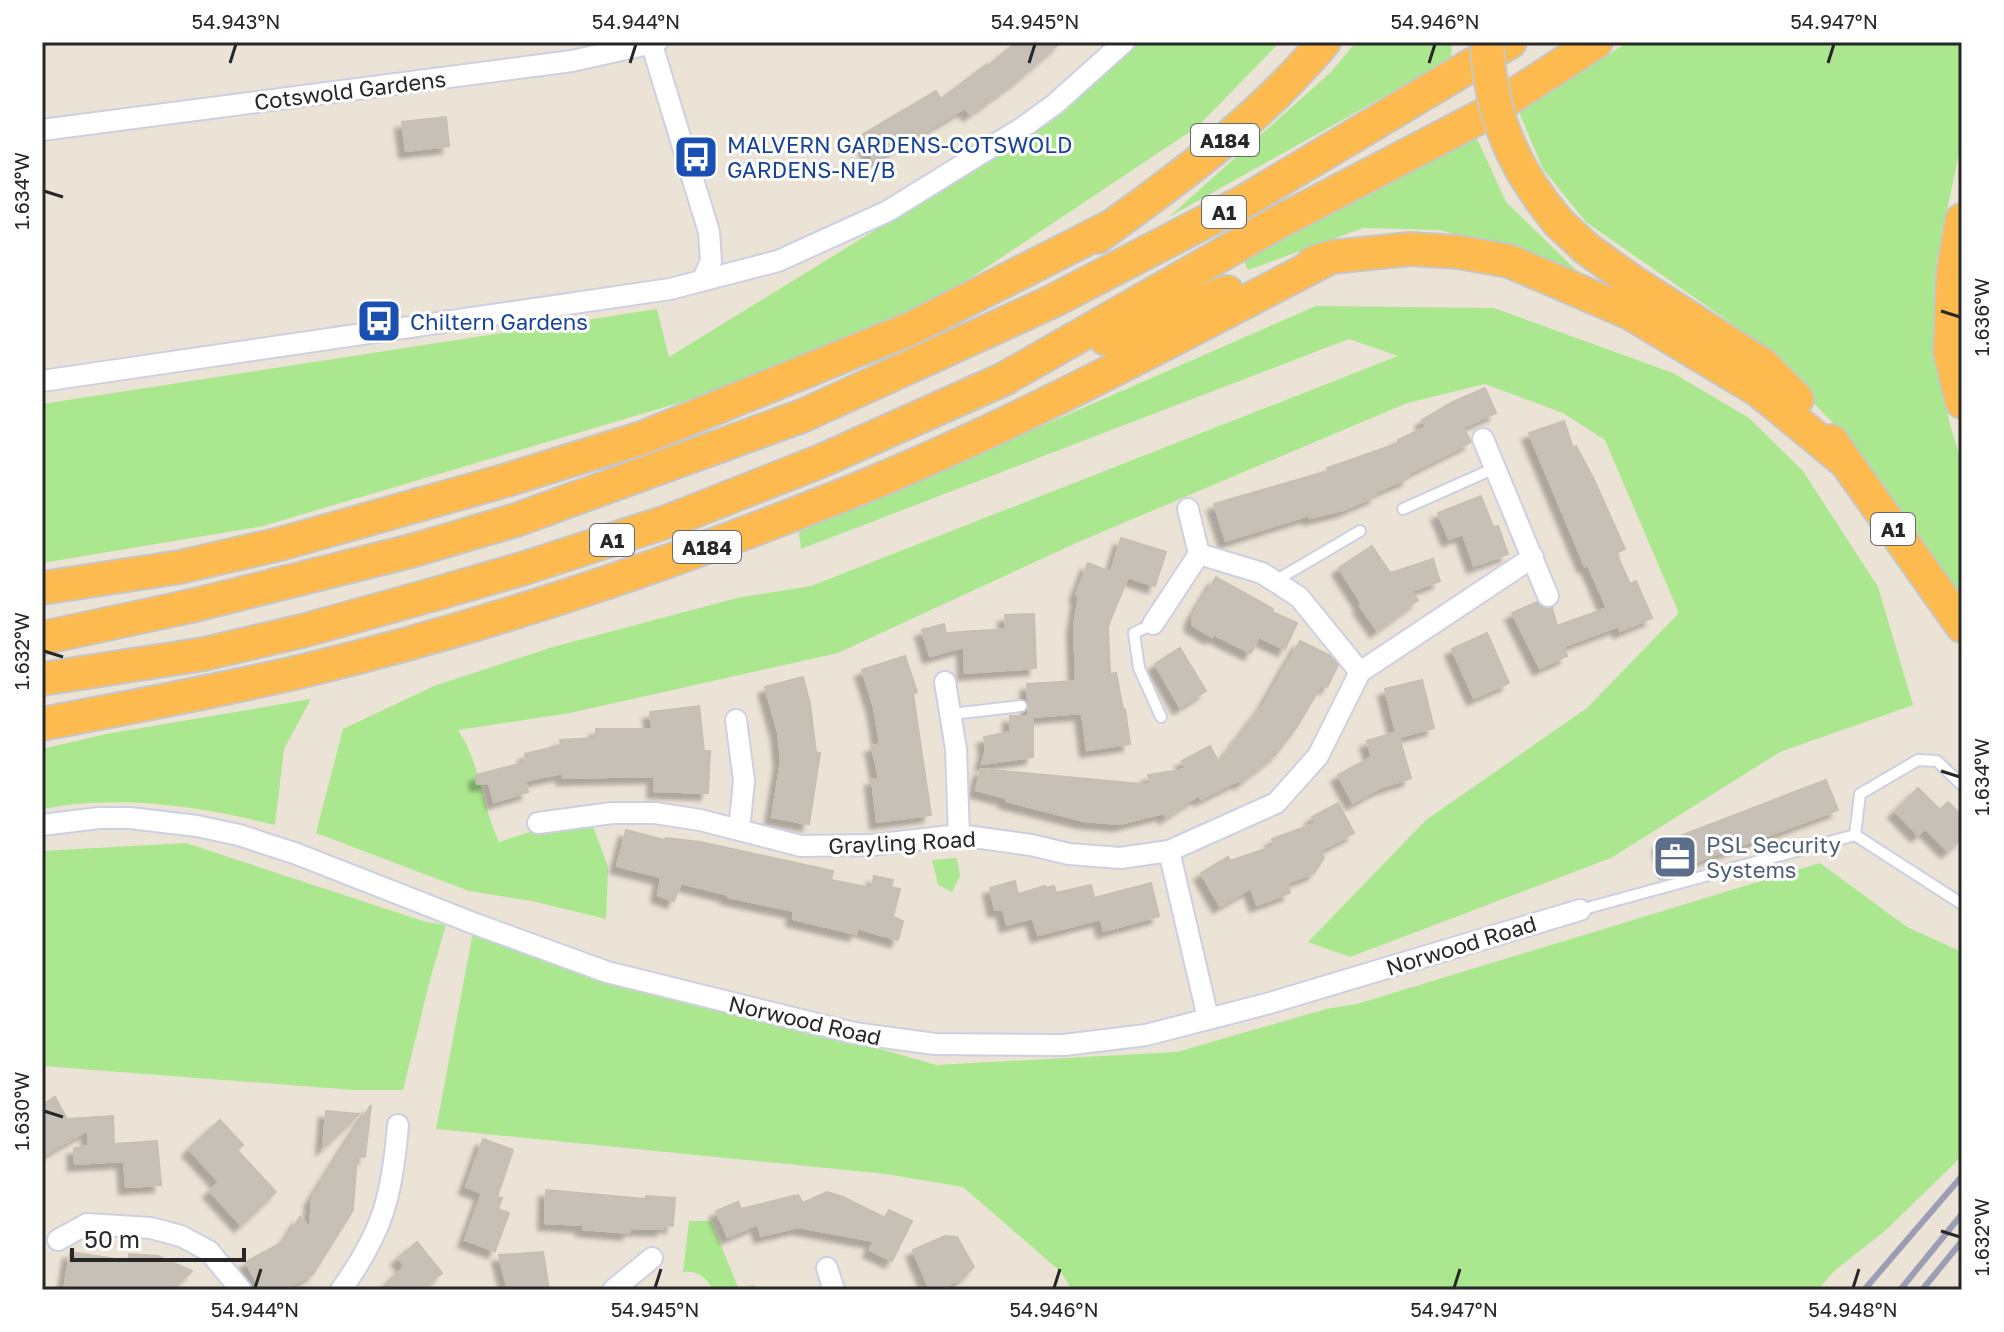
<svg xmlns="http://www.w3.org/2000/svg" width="2004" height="1332" font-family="'Golos Text',sans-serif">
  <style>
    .green { fill: #abe78e }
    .building { fill: #c6c0b7; stroke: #c7bfb1; stroke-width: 2; filter: url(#shadow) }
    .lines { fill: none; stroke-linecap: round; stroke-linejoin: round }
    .service-casing { stroke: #ccd0e2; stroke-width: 14 }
    .minor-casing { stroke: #ccd0e2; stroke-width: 24 }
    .trunk-casing { stroke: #c7c7c7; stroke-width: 36 }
    .service { stroke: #fff; stroke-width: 10 }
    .minor { stroke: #fff; stroke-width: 20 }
    .trunk { stroke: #fdba4e; stroke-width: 32 }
    .rail { stroke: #9a9db4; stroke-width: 6 }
    .trunk-bridge-casing { stroke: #c7c7c7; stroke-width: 36; stroke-linecap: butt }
    .trunk-bridge { stroke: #fdba4e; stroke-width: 32 }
    .ticks { fill: none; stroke: #272727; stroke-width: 3 }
    .labels { text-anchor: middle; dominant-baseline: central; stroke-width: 6; stroke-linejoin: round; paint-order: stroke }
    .shield { fill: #fff; stroke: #686868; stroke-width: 2 }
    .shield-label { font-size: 20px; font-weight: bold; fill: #272727 }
    .street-label { font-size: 22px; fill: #272727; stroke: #fff }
    .transit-label { font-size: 22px; fill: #164399; stroke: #fff; text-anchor: start }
    .service-label { font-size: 22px; fill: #4e5e75; stroke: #fff; text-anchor: start }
    .neatline { fill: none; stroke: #272727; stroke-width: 3 }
    .ticks-label { font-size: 20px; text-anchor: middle; fill: #272727 }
  </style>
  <defs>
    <filter id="shadow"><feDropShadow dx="-7" dy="7" stdDeviation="2" flood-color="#0004"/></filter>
  </defs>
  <rect width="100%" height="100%" fill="#ece3d7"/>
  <path class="green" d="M1134,42H1280L1197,127L933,303L726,389L263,526L42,563V404L657,309L669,357L1051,122Z
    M1356,42H1452L1451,59L1169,217L1331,72Z
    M1628,42H1962V139L1936,263L1934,321L1939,370L1950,425L1962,464V599L1837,427L1744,332L1586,222L1543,169L1519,112Z
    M1474,132L1506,202L1582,276L1538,257L1440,230L1363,228L1248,270L1244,261Z
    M1316,306L1494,308L1673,373L1749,418L1803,471L1878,587L1913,705L1780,752L1611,858L1350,957L1308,942L1426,820L1587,708L1679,613L1605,440L1563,413L1485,384L1407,403L1076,543L838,653L570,713L458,730C480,762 482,806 499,842L533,831L591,821L608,867L606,919L532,901L469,891L316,833L343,729L434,686L553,647L737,598L811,586L1398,356L1349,339L801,549L799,532Z
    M311,699L284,749L275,825C199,806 120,794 42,809V749L106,734Z
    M186,843L426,922L446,925L431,976L403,1090H354L42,1066V851Z
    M957,858L960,876L952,892L938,885L932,860Z
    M1820,863L1907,927L1962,952V1156L1886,1230L1833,1272L1818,1290H1072L1061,1272L963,1187L886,1174L436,1129L473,932L936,1065L1177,1052L1326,1009L1357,1004Z
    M689,1221H711L738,1287L755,1285L756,1290H713C707,1277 697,1270 683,1272Z"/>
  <path class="building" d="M1017,42H1061L1018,79L970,114L965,108L874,161L860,136L936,91L941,99L987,64L988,66Z
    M446,117L449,146L406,151L402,122Z
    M1485,388L1496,413L1463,427L1471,442L1407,474L1409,478L1375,492L1376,496L1343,510L1310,518L1309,515L1226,541L1214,504L1328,471L1327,468L1399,443L1398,440L1426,427L1422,420L1453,402Z
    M1564,421L1573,448L1576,446L1594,480L1625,549L1616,553L1630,584L1636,581L1652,618L1620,631L1619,626L1564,646L1567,656L1540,668L1512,613L1537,602L1541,607L1552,608L1557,626L1607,608L1588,565L1585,566L1529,433Z
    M1481,496L1493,527L1498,526L1508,554L1474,566L1463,534L1449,539L1438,513Z
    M1121,538L1166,552L1155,586L1128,577L1108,626L1110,674L1116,673L1123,709H1125L1130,744L1087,750L1082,713L1033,717V757L982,764L986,749L984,737L1010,732V716H1029L1027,684L1076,681L1074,626L1079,596L1076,595L1088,563L1111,572Z
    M1372,546L1390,573L1433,559L1440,581L1411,591L1418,600L1377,630L1360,606L1362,604L1339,568Z
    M1216,577L1273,609L1272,612L1297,623L1285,649L1259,637L1251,653L1213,634L1212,637L1192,625V617Z
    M1034,614L1036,668L965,673L964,647L930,656L922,630L944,624L946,633L1006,629L1005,615Z
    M1487,633L1509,683L1474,698L1452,649Z
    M1300,641L1329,655L1338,665L1327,687L1322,684L1296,728L1276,754L1241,782L1239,780L1201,799L1199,795L1166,817L1164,813L1120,824L1084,821L1006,801V798L976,790L981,769L1152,785L1148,775L1186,769L1182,761L1210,746L1219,763L1264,704Z
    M1180,648L1206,691L1180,707L1155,664Z
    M905,656L917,692L913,694L931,815L877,822L872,779H879L872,746L880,744L874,707L862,670Z
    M803,677L810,704L816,752L820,753L809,824L772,817L781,761L778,732L765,687Z
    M1422,680L1434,728L1399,737L1411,778L1380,788L1353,803L1338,775L1372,757L1367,741L1396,732L1385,689Z
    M699,706L704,751H710L708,793L654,791L655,776L563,778V773L525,781L528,792L494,802L489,783L477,784L476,775L526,762L525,754L561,745L560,740L596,738V729H652L650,712Z
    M1826,780L1838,810L1668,872L1659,844Z
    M1918,788L1940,810L1948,802L1962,816V838L1948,851L1925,828L1918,835L1895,811Z
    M1338,803L1354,833L1321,850L1324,858L1314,873L1287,883L1290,893L1257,905L1251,888L1220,906L1201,873L1228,857L1230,861L1274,846L1272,839L1316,823L1312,817Z
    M626,830L665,840L666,838L700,842L833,871L831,880L872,888L874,876L893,880L891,887L900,889L893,917L903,921L898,940L857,928L856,934L793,919L794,911L728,897L729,895L681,883L674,901L658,895L661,877L617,866Z
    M1015,881L1018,894L1045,886L1046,888L1054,886L1056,893L1091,885L1094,898L1151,883L1159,916L1104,931L1101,919L1038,935L1033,918L1007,925L1003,909L995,910L990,888Z
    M55,1097L67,1119L113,1116L114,1144L157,1141L161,1185L126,1187L124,1161L75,1164L74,1148L89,1146L88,1130L42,1156V1105Z
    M371,1105L365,1157L357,1156L353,1210L313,1274L283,1290H261L246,1262L285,1241L300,1217L310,1228L312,1198Z
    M326,1111L359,1114L323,1148Z
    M220,1120L243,1145L237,1150L276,1192L241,1225L210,1191L219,1182L189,1149Z
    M483,1139L513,1150L497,1197L502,1198L498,1209L509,1213L495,1251L465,1240L482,1193L466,1187Z
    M546,1190L646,1199V1196L675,1198L673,1226L664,1225L663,1229L630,1228L629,1233L583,1229V1225L545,1223Z
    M827,1192L843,1197L885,1218L889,1210L912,1221L892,1261L870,1250L874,1241L798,1227L761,1236L758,1224L728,1237L716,1211L738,1202L741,1209L798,1195L803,1203Z
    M945,1236L957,1237L974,1267L963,1278L936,1290H930L913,1250Z
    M417,1242L442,1273L421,1290H380L405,1266L398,1258Z
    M70,1252L129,1261V1254L158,1256L192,1271L172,1290H64Z
    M543,1252L549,1290H508L499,1255Z"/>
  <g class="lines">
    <g class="service-casing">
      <path id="service" d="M1403,509L1495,468
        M1275,581L1360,531
        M1153,624L1134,633L1139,668L1161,717
        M952,714L1021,706
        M1855,835L1860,794L1918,760L1937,761L1962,785
        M1580,910L1855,835L1962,904"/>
    </g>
    <g class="minor-casing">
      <path id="minor" d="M651,42L709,232L711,261L703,279
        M42,130L572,61L657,42
        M42,381L670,289L778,261L888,211L1022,128L1055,104L1124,42
        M1483,439L1548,596
        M1188,509L1199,554
        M1153,624L1199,554L1262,573L1299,597L1360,672
        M945,682L956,749L959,835
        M736,720L744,781L739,830
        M538,823L612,813H655L700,820L801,846L872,845L959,835L1031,845L1069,854L1120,858L1169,851L1276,803L1318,756L1360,672L1533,557
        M42,825L99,818H130L197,826L239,835L297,854L478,925L607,972L854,1033L935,1044L1064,1045L1146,1035L1270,1003L1580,910
        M1169,851L1208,1018
        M58,1240L87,1224L151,1228L181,1236L209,1251L241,1290
        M827,1268L834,1290
        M341,1290C383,1231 392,1197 398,1125
        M613,1290L652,1258"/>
    </g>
    <g class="trunk-casing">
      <path id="trunk" d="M1962,220L1953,272L1950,352L1962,402
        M1559,223L1587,249L1633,282L1763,365L1797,399
        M1097,237C1178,179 1259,120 1324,42
        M1313,263L1331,257L1410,249L1458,252L1509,261L1630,313L1758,390L1842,459
        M1106,339L1227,292
        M1831,441L1962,626
        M42,588L180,567L280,544L507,480L642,438L912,328L1114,225
        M42,638L191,606L411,551L516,520L802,416L1051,302L1245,201L1510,42
        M42,679L204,654L302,631L435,594L525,568L669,521L821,461L1004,379L1277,223L1482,116L1596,42
        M42,724C130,707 219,691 307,670C485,627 662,567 833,499C1005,431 1168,342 1331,257"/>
    </g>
    <use href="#service" class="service"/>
    <use href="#minor" class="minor"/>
    <use href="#trunk" class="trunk"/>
    <path class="rail" d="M1864,1290L1962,1176
      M1900,1290L1962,1214
      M1922,1290L1962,1241"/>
    <g class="trunk-bridge-casing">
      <path id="trunk-bridge" d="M1487,42C1490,115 1513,168 1559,223"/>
    </g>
    <use href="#trunk-bridge" class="trunk-bridge"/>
  </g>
  <path class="ticks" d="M230,63L236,44M630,63L636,44M1029,63L1035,44M1429,63L1435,44M1828,63L1834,44M44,191L63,197M1941,311L1960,317M44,651L63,657M1941,771L1960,777M44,1111L63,1117M1941,1231L1960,1237M255,1288L261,1269M655,1288L661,1269M1054,1288L1060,1269M1454,1288L1460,1269M1853,1288L1859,1269"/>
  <defs>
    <g id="bus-square" transform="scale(2.3)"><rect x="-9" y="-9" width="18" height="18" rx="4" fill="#1a4fb4" stroke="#fff"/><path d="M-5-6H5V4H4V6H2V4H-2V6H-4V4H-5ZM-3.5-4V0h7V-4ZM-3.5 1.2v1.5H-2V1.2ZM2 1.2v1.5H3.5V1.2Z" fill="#fff"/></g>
    <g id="office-square" transform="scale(2.3)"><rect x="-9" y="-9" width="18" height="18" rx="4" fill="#5c6f8a" stroke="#fff"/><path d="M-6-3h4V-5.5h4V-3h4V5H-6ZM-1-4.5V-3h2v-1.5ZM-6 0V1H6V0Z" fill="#fff"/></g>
  </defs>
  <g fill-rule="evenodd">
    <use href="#bus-square" x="696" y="157"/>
    <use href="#bus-square" x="379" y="321"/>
    <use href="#office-square" x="1675" y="857"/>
  </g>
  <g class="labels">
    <g class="shield">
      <rect x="1191" y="124" width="68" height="32" rx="6"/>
      <rect x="1202" y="196" width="44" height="32" rx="6"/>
      <rect x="1871" y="513" width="44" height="32" rx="6"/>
      <rect x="590" y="524" width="44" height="32" rx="6"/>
      <rect x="673" y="531" width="68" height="32" rx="6"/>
    </g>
    <g class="shield-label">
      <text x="1225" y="140">A184</text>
      <text x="1224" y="212">A1</text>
      <text x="1893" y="529">A1</text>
      <text x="612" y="540">A1</text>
      <text x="707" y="547">A184</text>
    </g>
    <g class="street-label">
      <text transform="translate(350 90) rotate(-7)">Cotswold Gardens</text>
      <text transform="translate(902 842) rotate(-3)">Grayling Road</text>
      <text transform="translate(1461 945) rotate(-17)">Norwood Road</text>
      <text transform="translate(805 1020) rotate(13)">Norwood Road</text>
    </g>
    <g class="transit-label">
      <text x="727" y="144">MALVERN GARDENS-COTSWOLD<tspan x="727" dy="25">GARDENS-NE/B</tspan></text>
      <text x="410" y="321">Chiltern Gardens</text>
    </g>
    <g class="service-label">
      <text x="1706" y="844">PSL Security<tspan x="1706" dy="25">Systems</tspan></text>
    </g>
  </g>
  <rect width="2004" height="1332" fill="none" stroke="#ffffff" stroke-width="88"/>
  <path d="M72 1248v12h172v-12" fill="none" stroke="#272727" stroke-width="4"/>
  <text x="84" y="1248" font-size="24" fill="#272727" stroke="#ffffff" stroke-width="6" paint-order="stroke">50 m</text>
  <rect x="44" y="44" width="1916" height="1244" class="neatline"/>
  <g class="ticks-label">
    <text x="236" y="29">54.943°N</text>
    <text x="636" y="29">54.944°N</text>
    <text x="1035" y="29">54.945°N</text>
    <text x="1435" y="29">54.946°N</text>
    <text x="1834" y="29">54.947°N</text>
    <text transform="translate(22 191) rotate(-90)" y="7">1.634°W</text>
    <text transform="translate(1982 317) rotate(-90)" y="7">1.636°W</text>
    <text transform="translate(22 651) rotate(-90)" y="7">1.632°W</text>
    <text transform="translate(1982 777) rotate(-90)" y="7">1.634°W</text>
    <text transform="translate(22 1111) rotate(-90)" y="7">1.630°W</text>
    <text transform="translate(1982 1237) rotate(-90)" y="7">1.632°W</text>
    <text x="255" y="1317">54.944°N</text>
    <text x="655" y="1317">54.945°N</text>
    <text x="1054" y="1317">54.946°N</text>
    <text x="1454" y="1317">54.947°N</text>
    <text x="1853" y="1317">54.948°N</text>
  </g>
</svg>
